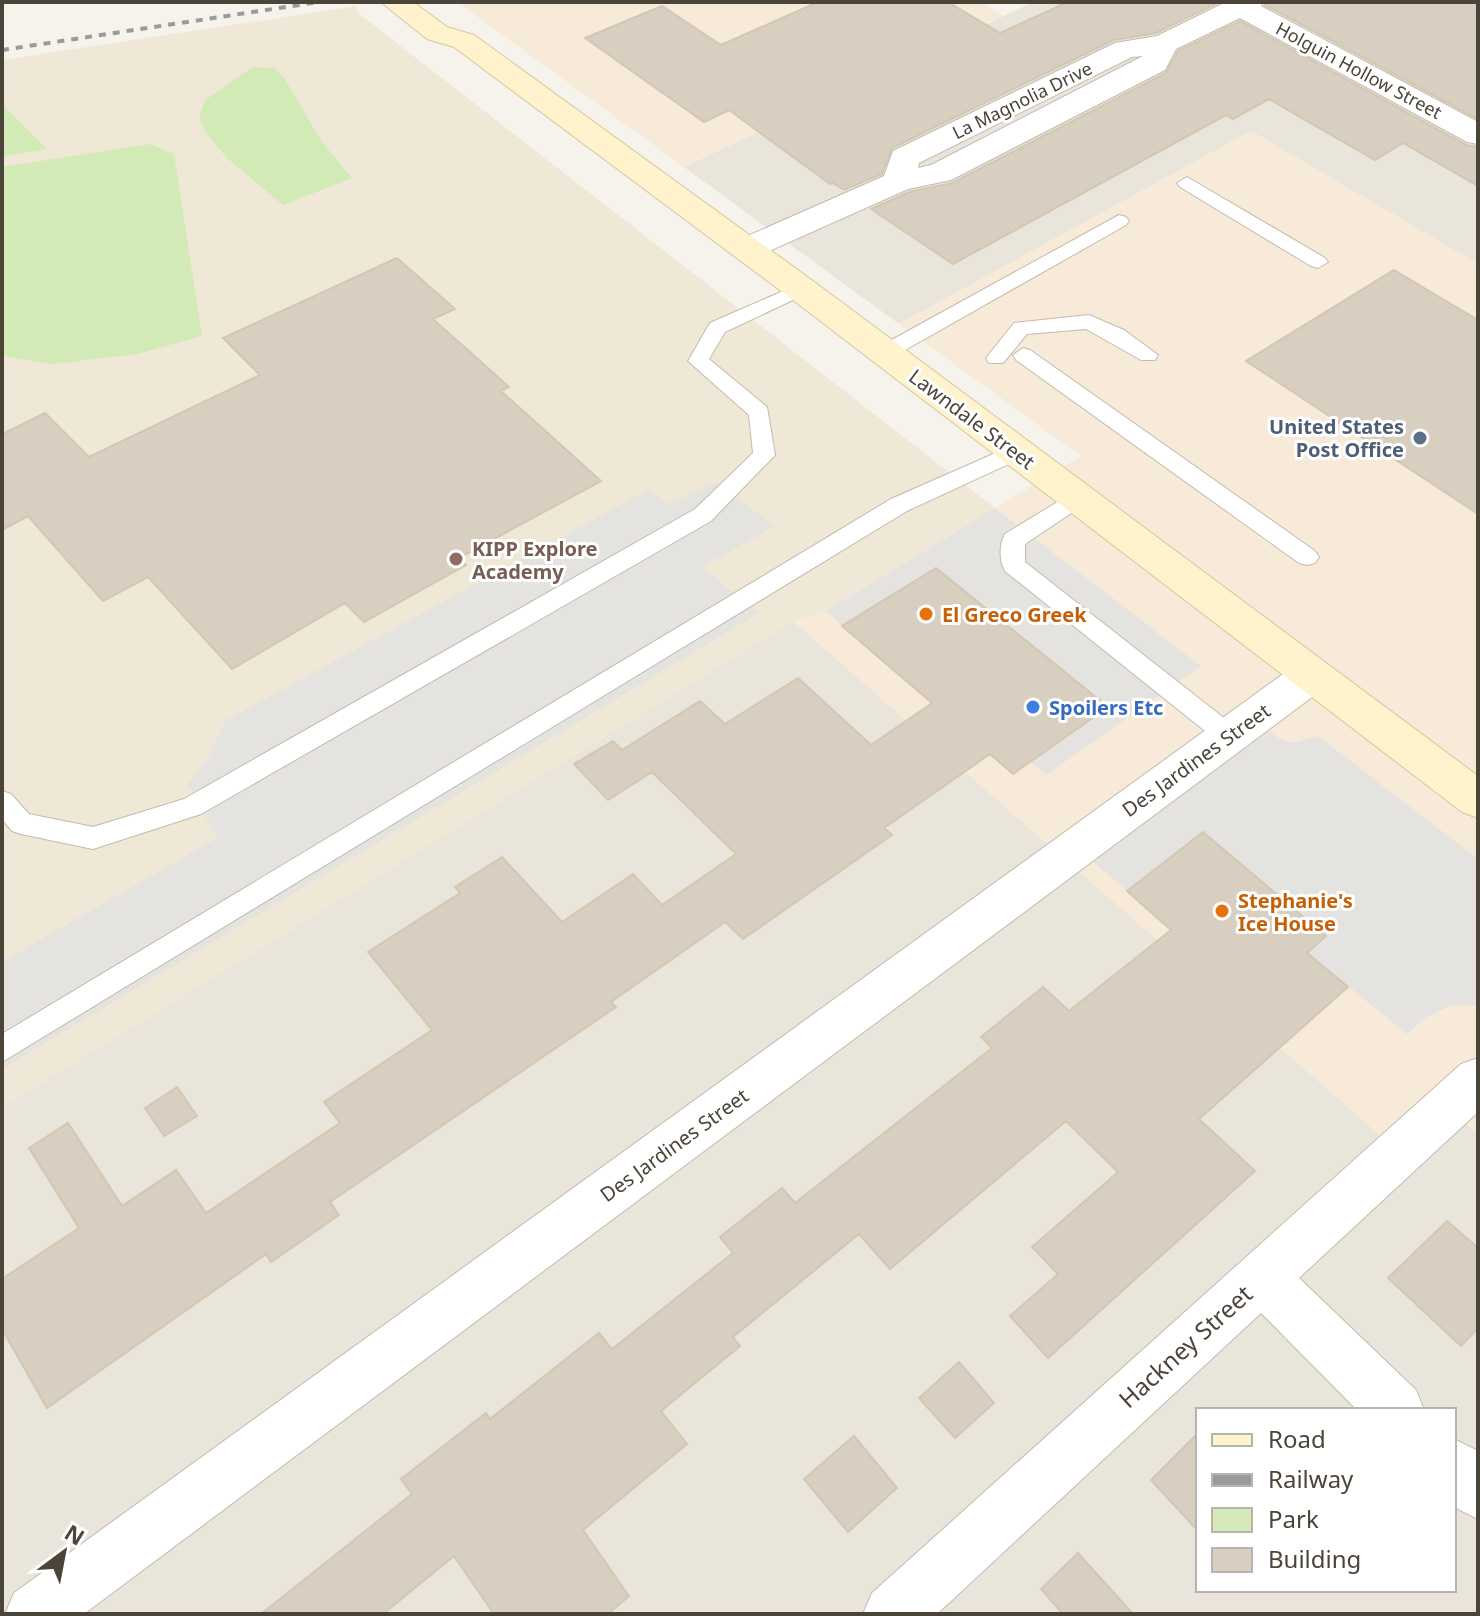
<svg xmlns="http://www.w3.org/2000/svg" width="1480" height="1616" font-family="'Noto Sans',sans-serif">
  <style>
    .residential { fill: #eae5da; fill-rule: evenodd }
    .commercial { fill: #f7ead8 }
    .education { fill: #efe8d6 }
    .green { fill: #d2eab5 }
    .parking { fill: #e5e3e0 }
    .building { fill: #d8cfc1; stroke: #d3c7b4; stroke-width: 2 }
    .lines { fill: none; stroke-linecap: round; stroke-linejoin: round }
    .lane-casing { stroke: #c2bbae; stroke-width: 2 }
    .street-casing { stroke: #c2bbae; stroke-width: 2 }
    .secondary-casing { stroke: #d6c79b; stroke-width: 2 }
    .lane { fill: #fff; fill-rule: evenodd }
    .street { fill: #fff; fill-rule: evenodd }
    .secondary { fill: #fff3cd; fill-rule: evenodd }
    .rail { stroke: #9a9a9a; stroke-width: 4; stroke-dasharray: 7 7; stroke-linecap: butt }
    .service-dot { fill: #5c6f8a; stroke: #fff; stroke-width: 3 }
    .education-dot { fill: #8d6e63; stroke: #fff; stroke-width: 3 }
    .food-dot { fill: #e8710a; stroke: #fff; stroke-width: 3 }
    .shop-dot { fill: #3f7fe0; stroke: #fff; stroke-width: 3 }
    .labels { text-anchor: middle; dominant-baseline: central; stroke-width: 6; stroke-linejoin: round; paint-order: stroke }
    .far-street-label { font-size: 18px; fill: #4b4439; stroke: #fff }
    .street-label { font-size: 20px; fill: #4b4439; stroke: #fff }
    .service-label { font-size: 20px; font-weight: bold; fill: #4e5e75; stroke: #fff; text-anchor: end }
    .education-label { font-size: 20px; font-weight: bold; fill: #785e54; stroke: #fff; text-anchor: start }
    .food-label { font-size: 20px; font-weight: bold; fill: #c56008; stroke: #fff; text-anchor: start }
    .shop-label { font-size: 20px; font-weight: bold; fill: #366cbe; stroke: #fff; text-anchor: start }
    .near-street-label { font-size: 24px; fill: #4b4439; stroke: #fff }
  </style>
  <rect width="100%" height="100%" fill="#f6f3ec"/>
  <path class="residential" d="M1033,2H1478V264L1251,131L899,324L684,167Z
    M793,621L1412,1163L1463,1121L1478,1134V1614H2V1107ZM1198,1410H1454V1590H1198Z"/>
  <path class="commercial" d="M457,2H980L1003,15L684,167Z
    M1251,131L1478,264V1134L1463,1121L1412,1163L793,621L826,611L1081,456L899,324Z"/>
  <path class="education" d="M357,6L358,13L995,508L826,611L793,621L2,1107V157L46,149L2,104V60Z"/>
  <path class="green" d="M253,67L275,68L284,78L322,142L352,178L283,205L227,158L206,133L199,117L205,100Z
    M2,104L47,149L2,157Z
    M150,144L174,154L202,336L137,354L53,364L2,356V167Z"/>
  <path class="parking" d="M716,482L775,526L702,567L759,613L2,1069V962L217,838L188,784L208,758L225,721L648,490L669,504Z
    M995,508L1201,666L1046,775L1031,762L1107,706L936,568L842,626L826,611Z
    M1265,728L1278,738L1293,743L1318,736L1478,859V1006L1451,1005L1425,1018L1407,1034L1307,953L1325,936L1204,833L1127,891L1090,859Z"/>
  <path class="building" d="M818,2H948L1000,33L1068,2H1219L1156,33L1114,40L892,148L882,174L844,190L833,183L830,184L729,110L704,122L585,38L662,6L721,45Z
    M1266,2H1478V119L1265,5Z
    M1240,21L1466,145L1478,147V186L1403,143L1375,160L1269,99L1233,119L1226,115L953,264L871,209L909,192L952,183L1166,73L1178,51Z
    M397,258L455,309L433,319L509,387L501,391L601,481L459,558L466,565L364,622L345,603L232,669L148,577L103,601L28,516L2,530V434L45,413L89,457L260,375L223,338Z
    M1394,270L1478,320V514L1246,361Z
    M936,568L1108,707L1013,774L990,754L884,828L892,835L743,939L725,922L611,1002L616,1007L330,1202L339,1215L271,1262L266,1254L47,1408L2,1329V1279L79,1228L29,1148L68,1123L122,1206L176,1170L206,1213L340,1123L324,1102L432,1030L368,952L460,893L455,887L502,857L562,922L633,874L662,905L736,854L652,772L608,800L574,764L613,741L622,750L700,701L725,724L798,678L871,745L932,703L842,626Z
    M1203,832L1326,936L1307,953L1348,987L1199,1119L1255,1171L1048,1358L1010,1316L1058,1274L1032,1247L1118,1172L1066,1121L890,1269L859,1234L733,1337L740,1346L661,1411L687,1444L583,1530L629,1596L608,1614H494L454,1556L383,1614H261L412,1494L401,1479L486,1413L490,1419L599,1333L612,1349L733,1253L720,1237L782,1188L795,1203L992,1048L981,1037L1043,987L1069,1011L1171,930L1127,891Z
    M177,1087L197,1116L164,1136L145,1108Z
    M1447,1221L1478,1248V1328L1461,1346L1388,1278Z
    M959,1362L994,1403L955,1438L919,1398Z
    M1198,1433V1531L1151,1480Z
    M854,1436L897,1488L848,1532L804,1479Z
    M1078,1553L1133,1614H1063L1041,1589Z"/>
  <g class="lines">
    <g class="lane-casing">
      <path id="lane" d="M1187,177L1325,258L1328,262L1318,268L1311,266L1180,187L1177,183Z
        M1119,215L1126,217L1129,221L1126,225L891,358H877L874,353L877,348Z
        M801,283L811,289L808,293L725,332L709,359L767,407L775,455L711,521L201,814L93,849L21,834L12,831L2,819V791L11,794L29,814L93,827L184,799L695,509L753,453L749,415L688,361L710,323Z
        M1089,315L1124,330L1158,355L1155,360H1141L1086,329L1027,334L1003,363H989L986,358L1014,323Z
        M1023,348L1030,350L1315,551L1319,557L1315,563L1307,565L1299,563L1016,360L1013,355Z
        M1016,444L1024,447L1027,452L1024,457L907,511L2,1062V1034L891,499Z
        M1077,490L1085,492L1088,498L1085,504L1025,544V562L1238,729L1242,736L1238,743L1229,746L1220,743L1005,571C999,561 999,544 1005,534Z"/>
    </g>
    <g class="street-casing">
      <path id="street" d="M1226,2H1263L1261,6L1478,122V144L1467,142L1240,18L1176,49L1165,70L951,180L908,189L758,256L746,259L734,256L729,249L734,242L884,176L893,151L1115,43L1157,36ZM1143,56L931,165L918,168L919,163L1132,57Z
        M1312,659L1327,664L1333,675L1327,686L84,1614H5L14,1593L1297,664Z
        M1478,1058V1112L1299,1278L1416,1390L1424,1410H1357L1261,1313L937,1614H863L872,1593L1461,1064Z
        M1454,1439L1478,1451V1519L1454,1507Z"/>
    </g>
    <g class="secondary-casing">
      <path id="secondary" d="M381,2H413L447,27L474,35L813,281L1478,776V818L1462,812L789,297L454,47L427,39Z"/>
    </g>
    <use href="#lane" class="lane"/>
    <use href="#street" class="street"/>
    <use href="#secondary" class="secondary"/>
    <path class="rail" d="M2,50L319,2"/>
  </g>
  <circle class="service-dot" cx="1420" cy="438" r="8"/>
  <circle class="education-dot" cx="456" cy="559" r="8"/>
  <g class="food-dot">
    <circle cx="926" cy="614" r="8"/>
    <circle cx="1222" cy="911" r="8"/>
  </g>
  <circle class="shop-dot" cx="1033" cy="707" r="8"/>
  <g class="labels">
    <g class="far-street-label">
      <text transform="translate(1359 70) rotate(28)">Holguin Hollow Street</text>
      <text transform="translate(1022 100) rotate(-26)">La Magnolia Drive</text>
    </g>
    <g class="street-label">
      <text transform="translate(972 419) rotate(37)">Lawndale Street</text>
      <text transform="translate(1196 760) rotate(-36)">Des Jardines Street</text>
      <text transform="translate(674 1145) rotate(-36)">Des Jardines Street</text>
    </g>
    <g class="service-label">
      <text x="1404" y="426">United States<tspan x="1404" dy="23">Post Office</tspan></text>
    </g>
    <g class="education-label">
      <text x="472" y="548">KIPP Explore<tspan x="472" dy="23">Academy</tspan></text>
    </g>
    <g class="food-label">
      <text x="942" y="614">El Greco Greek</text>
      <text x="1238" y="900">Stephanie's<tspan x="1238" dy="23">Ice House</tspan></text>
    </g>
    <g class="shop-label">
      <text x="1049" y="707">Spoilers Etc</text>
    </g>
    <g class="near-street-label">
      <text transform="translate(1185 1346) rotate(-42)">Hackney Street</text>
    </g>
  </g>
  <rect width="1480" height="1616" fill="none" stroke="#4b4439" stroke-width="8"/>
  <rect x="1196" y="1408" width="260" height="184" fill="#ffffff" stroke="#b7b4b0" stroke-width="2"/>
  <rect x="1212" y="1434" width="40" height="12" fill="#fff3cd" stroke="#b7b4b0" stroke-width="2"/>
  <text x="1268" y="1448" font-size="24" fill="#4b4439">Road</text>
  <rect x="1212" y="1474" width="40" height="12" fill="#9a9a9a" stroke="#b7b4b0" stroke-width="2"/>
  <text x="1268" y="1488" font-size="24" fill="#4b4439">Railway</text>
  <rect x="1212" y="1508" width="40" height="24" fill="#d2eab5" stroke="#b7b4b0" stroke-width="2"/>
  <text x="1268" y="1528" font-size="24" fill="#4b4439">Park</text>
  <rect x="1212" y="1548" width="40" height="24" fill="#d8cfc1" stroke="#b7b4b0" stroke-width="2"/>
  <text x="1268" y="1568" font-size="24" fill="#4b4439">Building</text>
  <g transform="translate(64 1552) rotate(32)" stroke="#ffffff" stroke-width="6" paint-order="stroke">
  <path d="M0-6L14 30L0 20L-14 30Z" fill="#4b4439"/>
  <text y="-12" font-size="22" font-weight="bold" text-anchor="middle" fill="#4b4439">N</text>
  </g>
</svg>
